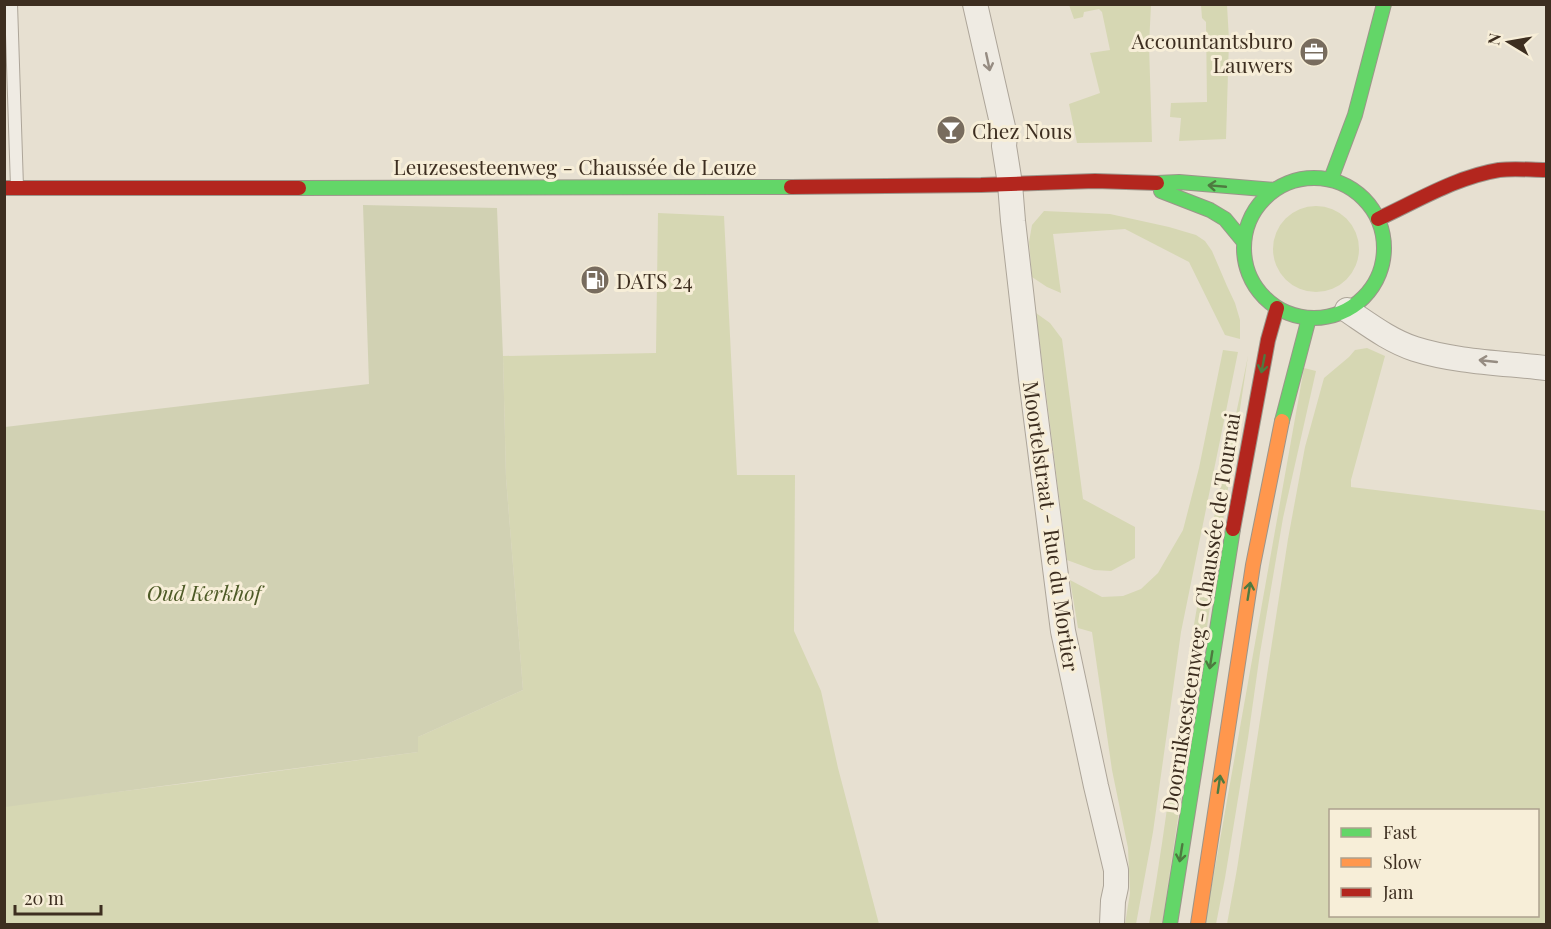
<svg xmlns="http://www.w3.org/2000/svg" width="1551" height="929" font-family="'Playfair Display',serif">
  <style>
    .green { fill: #d6d7b3; fill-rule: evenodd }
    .cemetery { fill: #d1d1b3 }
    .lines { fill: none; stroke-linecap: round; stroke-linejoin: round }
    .lane-casing { stroke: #ada599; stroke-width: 14 }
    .street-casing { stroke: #ada599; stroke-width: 26 }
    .fast-casing { stroke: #9c958a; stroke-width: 16 }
    .slow-casing { stroke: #9c958a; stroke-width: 16 }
    .jam-casing { stroke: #9c958a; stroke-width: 16 }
    .lane { stroke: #efebe3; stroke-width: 12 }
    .street { stroke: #efebe3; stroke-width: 24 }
    .fast { stroke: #63d668; stroke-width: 14 }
    .slow { stroke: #ff974d; stroke-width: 14 }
    .jam { stroke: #b3261e; stroke-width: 14 }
    .oneway { stroke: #968c82 }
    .oneway2 { stroke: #4e7a40 }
    .labels { text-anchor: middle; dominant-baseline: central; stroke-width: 6; stroke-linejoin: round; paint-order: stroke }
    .poi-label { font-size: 21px; fill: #3d2e20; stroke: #f7eed8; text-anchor: start }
    .street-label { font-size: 21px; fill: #3d2e20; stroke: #f7eed8 }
    .park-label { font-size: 21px; font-style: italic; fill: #4d5a26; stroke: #f7eed8 }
  </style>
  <rect width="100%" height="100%" fill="#e7e0d1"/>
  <path class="green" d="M1069,5H1151L1149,45L1152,142L1077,143L1069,104L1100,93L1090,53L1110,50L1102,12L1099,9L1084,12L1083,17L1074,19Z
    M1201,5H1227L1229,40L1226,139L1179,141L1181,118L1170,117L1171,103L1207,102L1206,22L1202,18Z
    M1273 249a43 43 0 1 1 86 0a43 43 0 1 1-86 0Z
    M1044,211L1110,214L1169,227L1196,235L1205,241L1212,251L1227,286L1235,303L1240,320V339L1225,335L1189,262L1125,229L1053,234L1061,293L1047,287L1032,277L1029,242L1032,225Z
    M658,213L724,216L737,475H795L794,631L821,691L838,768L879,924H5L4,806L205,781L418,752V737L523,690L506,478L503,356L656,353Z
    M1036,313L1050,323L1062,339L1083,499L1135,527V558L1111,571L1094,570L1067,560Z
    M1367,348L1385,356L1351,480V487L1546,511V924H1227L1237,869L1288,539L1305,447L1324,378L1349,357L1355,350ZM1330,810H1538V916H1330Z
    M1223,350L1238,352L1181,632L1153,832L1136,924H1125L1130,893L1128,848L1112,770L1092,632L1078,628L1070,580L1102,597L1123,596L1141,589L1158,573L1183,530L1199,468Z
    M1248,356L1162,924H1149C1168,817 1179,708 1198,601C1212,519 1232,437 1248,356Z
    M1304,368L1316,371L1283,518L1260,653L1248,738L1225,878L1216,924H1205Z"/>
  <path class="cemetery" d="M363,205L497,208L503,356L506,478L523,690L418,737V752L5,807V427L369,384Z"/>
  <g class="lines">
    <g class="lane-casing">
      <path id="lane" d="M11,4L17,187"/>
    </g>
    <g class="street-casing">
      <path id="street" d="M975,4L1005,136L1004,146L1010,184L1013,221L1031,379L1063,631L1096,786L1116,870V887L1113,901L1112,924
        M1347,310C1368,324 1390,341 1415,349C1456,362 1503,363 1546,368"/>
    </g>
    <g class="fast-casing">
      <path id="fast" d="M1244 248a70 70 0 1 1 140 0a70 70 0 1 1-140 0Z
        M1331,179L1355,115L1384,4
        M1157,183L1179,182L1275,190
        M299,188L791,187
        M1161,191L1210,210L1225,219L1244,242
        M1282,421L1309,318
        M1170,924L1233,529"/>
    </g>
    <g class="slow-casing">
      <path id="slow" d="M1198,924L1253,565L1282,421"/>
    </g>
    <g class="jam-casing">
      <path id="jam" d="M791,187L981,185L1095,181L1157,183
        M4,188H299
        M1378,219C1417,201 1456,177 1499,170C1515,168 1531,170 1546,170
        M1233,529L1268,340L1277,308"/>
    </g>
    <use href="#lane" class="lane"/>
    <use href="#street" class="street"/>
    <use href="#fast" class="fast"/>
    <use href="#slow" class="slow"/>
    <use href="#jam" class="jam"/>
  </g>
  <defs><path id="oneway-shaft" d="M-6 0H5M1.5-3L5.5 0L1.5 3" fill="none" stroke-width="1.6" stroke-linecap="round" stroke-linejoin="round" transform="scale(1.5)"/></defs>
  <g class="oneway">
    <use href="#oneway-shaft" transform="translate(988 62) rotate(78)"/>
    <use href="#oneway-shaft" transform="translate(1488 361) rotate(-174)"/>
  </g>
  <g class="oneway2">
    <use href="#oneway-shaft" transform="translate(1217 186) rotate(-175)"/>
    <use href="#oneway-shaft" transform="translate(1263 364) rotate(101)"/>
    <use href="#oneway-shaft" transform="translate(1249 591) rotate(-81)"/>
    <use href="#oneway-shaft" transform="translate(1211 660) rotate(99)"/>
    <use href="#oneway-shaft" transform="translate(1219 784) rotate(-82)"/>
    <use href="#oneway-shaft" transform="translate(1181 853) rotate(99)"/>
  </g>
  <defs>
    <g id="office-disc" transform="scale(1.5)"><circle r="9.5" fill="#786c5e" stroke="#f7eed8"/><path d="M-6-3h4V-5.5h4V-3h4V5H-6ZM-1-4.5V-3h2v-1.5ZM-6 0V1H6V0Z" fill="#fff"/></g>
    <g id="bar-disc" transform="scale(1.5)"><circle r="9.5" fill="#786c5e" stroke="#f7eed8"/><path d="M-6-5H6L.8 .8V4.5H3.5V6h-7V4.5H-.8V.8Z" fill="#fff"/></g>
    <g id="fuel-disc" transform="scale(1.5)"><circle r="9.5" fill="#786c5e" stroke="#f7eed8"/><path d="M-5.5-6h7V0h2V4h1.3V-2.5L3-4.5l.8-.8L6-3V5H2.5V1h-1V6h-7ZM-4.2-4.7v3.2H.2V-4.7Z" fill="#fff"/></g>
  </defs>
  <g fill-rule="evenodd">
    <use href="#office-disc" x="1314" y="52"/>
    <use href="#bar-disc" x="951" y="130"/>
    <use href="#fuel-disc" x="595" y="280"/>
  </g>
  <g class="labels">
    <g class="poi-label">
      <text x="1293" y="40" text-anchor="end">Accountantsburo<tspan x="1293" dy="24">Lauwers</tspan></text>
      <text x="972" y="130">Chez Nous</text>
      <text x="616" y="280">DATS 24</text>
    </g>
    <g class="street-label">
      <text x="575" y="166">Leuzesesteenweg - Chaussée de Leuze</text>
      <text transform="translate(1052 526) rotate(82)">Moortelstraat - Rue du Mortier</text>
      <text transform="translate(1200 612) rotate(-81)">Doorniksesteenweg - Chaussée de Tournai</text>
    </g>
    <g class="park-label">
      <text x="204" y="592">Oud Kerkhof</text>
    </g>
  </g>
  <rect width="1551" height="929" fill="none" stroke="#3d2e20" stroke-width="12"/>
  <rect x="1329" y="809" width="210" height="108" fill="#f7eed8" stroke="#ada18e" stroke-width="1.5"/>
  <rect x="1341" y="828" width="30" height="9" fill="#63d668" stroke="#ada18e" stroke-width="1.5"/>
  <text x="1383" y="839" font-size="18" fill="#3d2e20">Fast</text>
  <rect x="1341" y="858" width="30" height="9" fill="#ff974d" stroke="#ada18e" stroke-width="1.5"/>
  <text x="1383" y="869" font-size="18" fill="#3d2e20">Slow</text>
  <rect x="1341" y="888" width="30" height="9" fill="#b3261e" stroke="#ada18e" stroke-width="1.5"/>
  <text x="1383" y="899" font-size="18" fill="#3d2e20">Jam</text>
  <g transform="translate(1509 42) rotate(281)" stroke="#f7eed8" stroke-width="4.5" paint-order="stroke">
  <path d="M0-4.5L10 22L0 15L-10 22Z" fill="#3d2e20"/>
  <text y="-9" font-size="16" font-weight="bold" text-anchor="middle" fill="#3d2e20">N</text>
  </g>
  <path d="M15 905v9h86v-9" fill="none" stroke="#3d2e20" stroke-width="3"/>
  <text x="24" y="905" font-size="18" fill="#3d2e20" stroke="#f7eed8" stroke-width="4.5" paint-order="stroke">20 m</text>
</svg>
